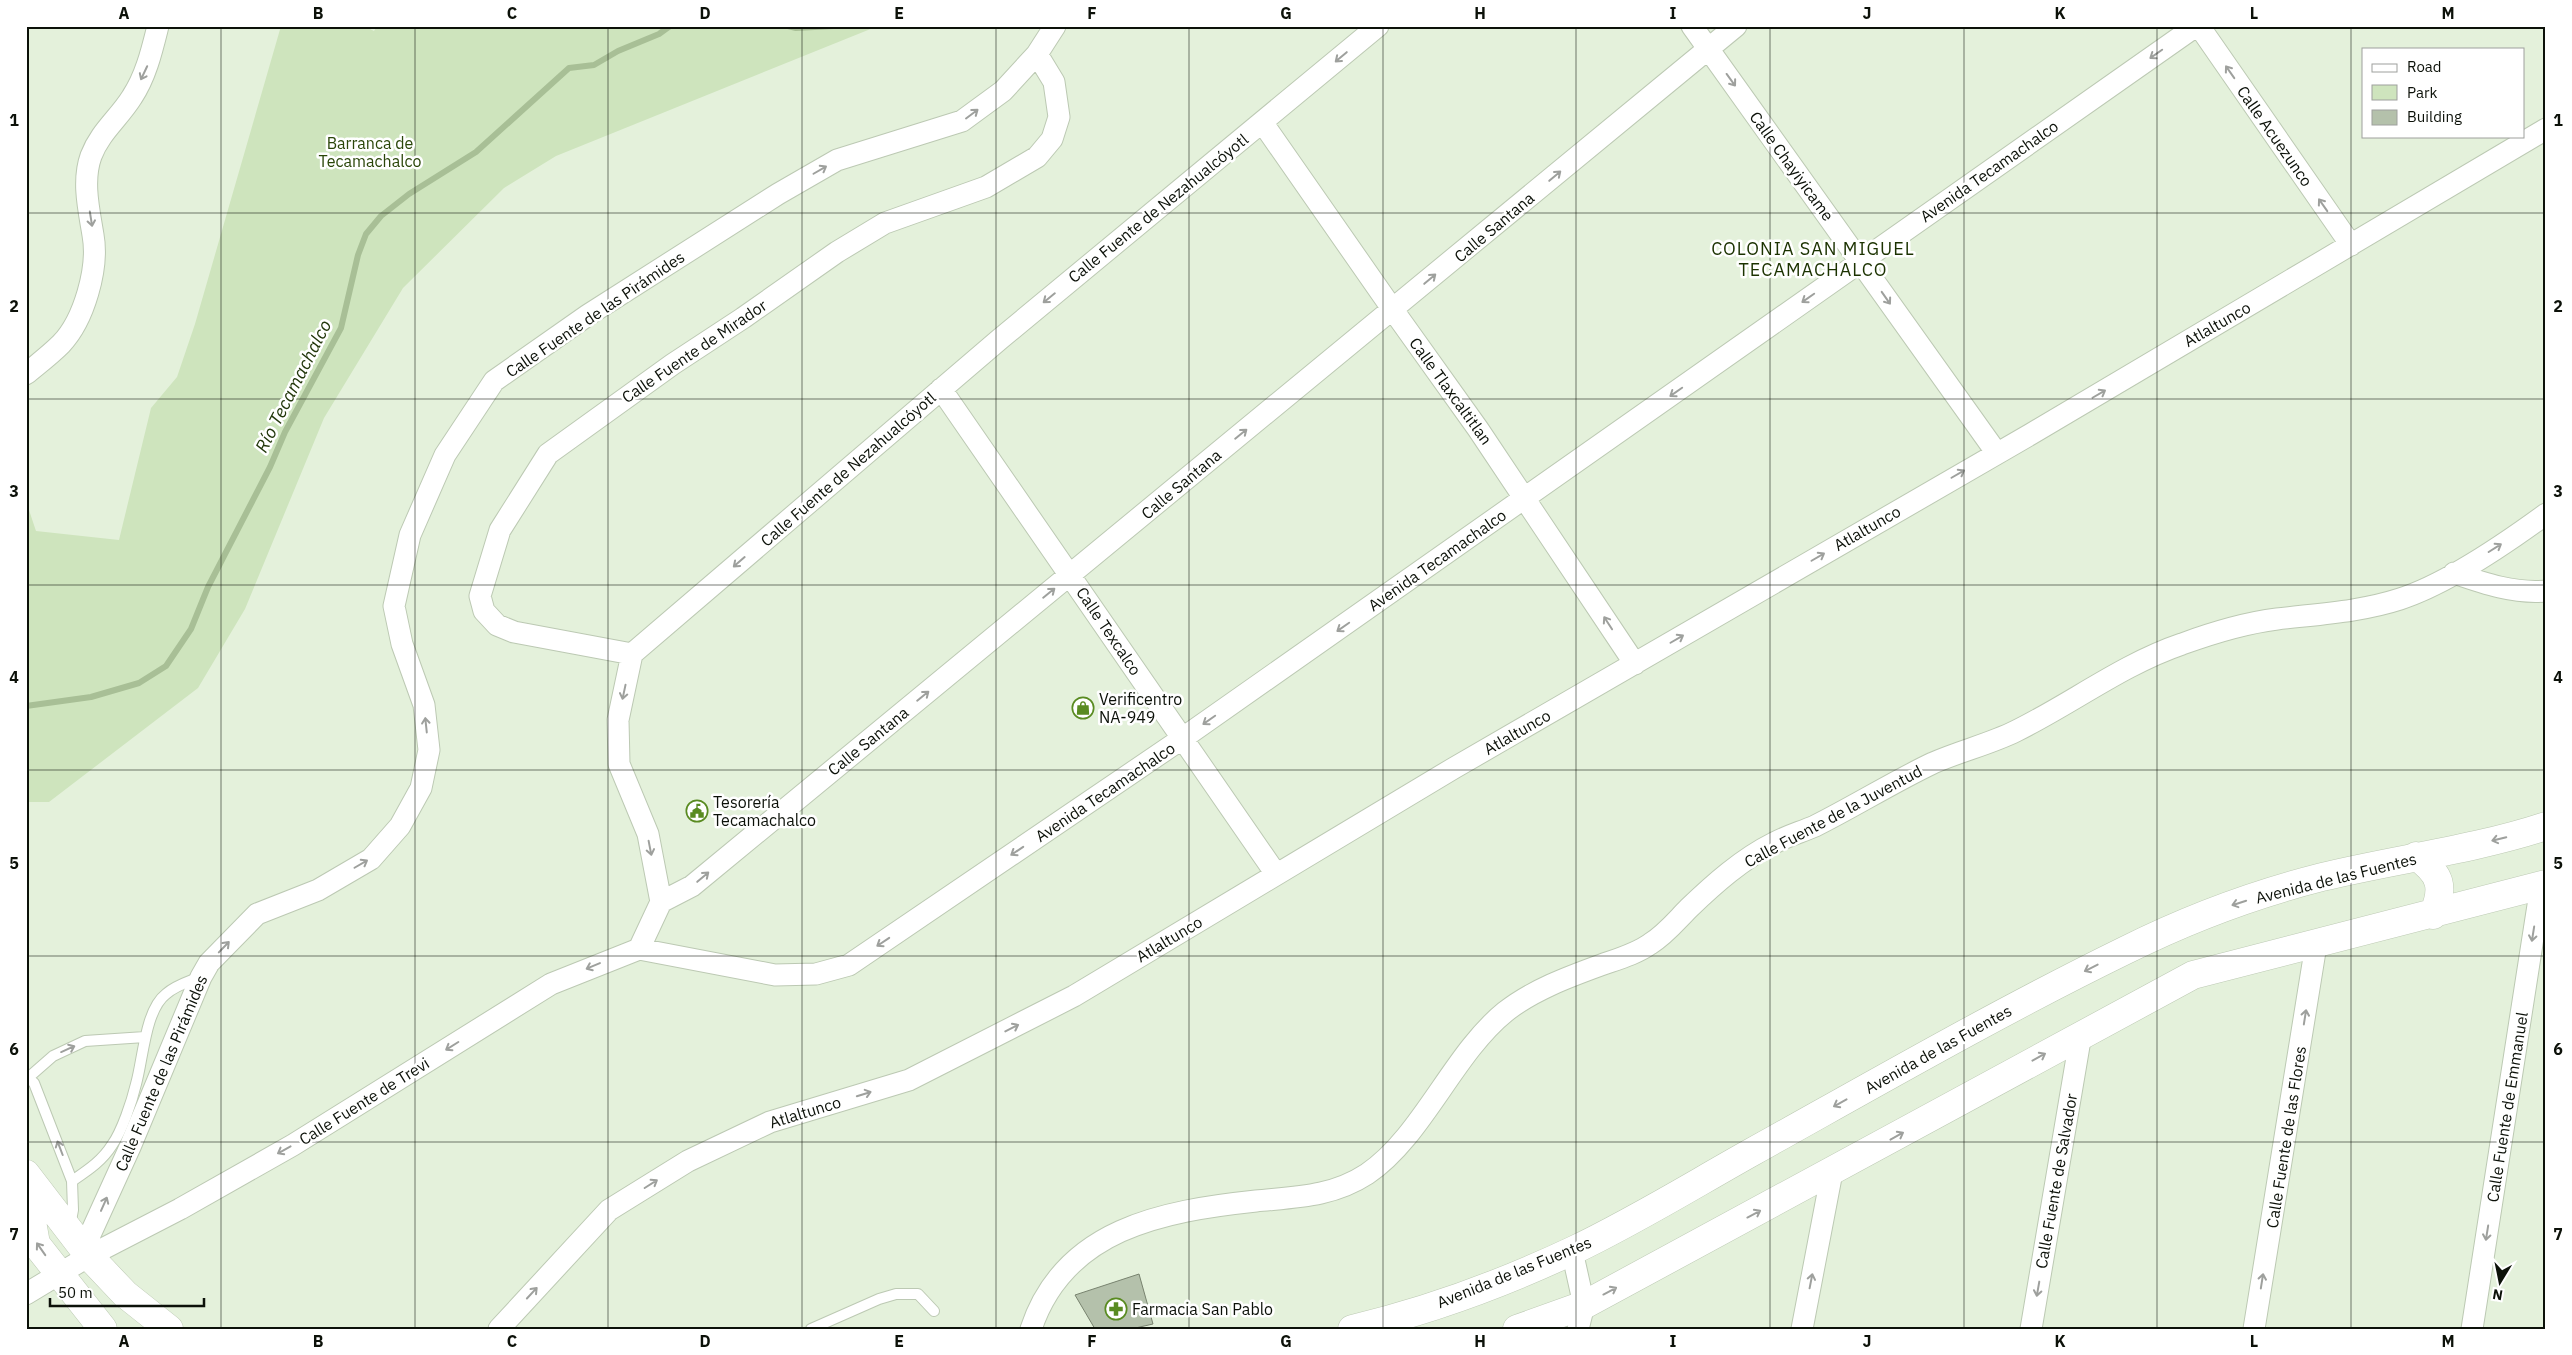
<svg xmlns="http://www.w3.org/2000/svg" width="2572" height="1355" font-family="'IBM Plex Sans',sans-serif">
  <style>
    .green { fill: #cee4bd }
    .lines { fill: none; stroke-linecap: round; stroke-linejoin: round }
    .stream { stroke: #a8bf96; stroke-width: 6 }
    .building { fill: #b4c1ab; stroke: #78836f }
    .lane-casing { stroke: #bcc9b3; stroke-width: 12 }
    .street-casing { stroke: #bcc9b3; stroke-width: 23 }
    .secondary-casing { stroke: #bcc9b3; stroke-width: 29 }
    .lane { stroke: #fff; stroke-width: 10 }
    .street { stroke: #fff; stroke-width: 21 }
    .secondary { stroke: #fff; stroke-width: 28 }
    .oneway { stroke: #9ea09d }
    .grid { fill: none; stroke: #0c1109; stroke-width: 1; stroke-opacity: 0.55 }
    .labels { text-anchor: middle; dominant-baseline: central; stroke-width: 5; stroke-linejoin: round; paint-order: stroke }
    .street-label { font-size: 16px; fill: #0c1109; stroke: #fff }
    .park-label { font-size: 16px; fill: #2a4609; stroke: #fff }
    .poi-label { font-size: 16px; fill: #0c1109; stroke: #fff; text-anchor: start }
    .neighbourhood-label { font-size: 18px; letter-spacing: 1px; fill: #1b3200; stroke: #fff }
    .water-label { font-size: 18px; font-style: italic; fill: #22370b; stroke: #fff }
    .neatline { fill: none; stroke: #0c1109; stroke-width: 2 }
    .grid-label { font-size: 16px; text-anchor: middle; font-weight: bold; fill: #0c1109 }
  </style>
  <rect width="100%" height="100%" fill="#e4f1db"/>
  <path class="green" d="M281,26H364L374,31L377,26H878L556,156L504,188L403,288L324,418L245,609L198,688L49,802H26V511L29,510L36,531L119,540L151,408L177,377L195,324Z"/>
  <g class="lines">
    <path class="stream" d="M788,26L796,28L833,26
      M26,706L91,697L139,683L166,666L191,629L208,587L270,467L285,432L341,328L358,255L366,234L381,216L409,194L476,152L569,68L594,65L618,51L659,34L670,26"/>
  </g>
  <path class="building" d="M1139,1274L1153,1324L1131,1329H1095L1075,1295Z"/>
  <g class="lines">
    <g class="lane-casing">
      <path id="lane" d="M26,1076L34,1083L72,1181L73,1210L70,1226
        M29,1077L53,1056L85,1041L145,1037
        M72,1181C88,1170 102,1161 112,1145C122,1131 132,1101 136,1084C143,1060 145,1010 166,994C176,985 188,982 200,977
        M811,1329L879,1299L896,1294H918L934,1311"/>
    </g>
    <g class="street-casing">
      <path id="street" d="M1692,26L1996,452
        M2199,26L2351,245
        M1262,122L1393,310L1478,429L1635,664
        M26,374C38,364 50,355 61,344C84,320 99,268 93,235C89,210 82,181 91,156C100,132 119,118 132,97C146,76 152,50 158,26
        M941,389L1276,874
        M2454,573C2483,583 2514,594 2546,591
        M632,654L514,632L497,625L484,611L480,596L500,530L548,454L673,364L743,318L837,252L885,223L986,187L1037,157L1052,139L1059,117L1054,82L1037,54
        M661,902L648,834L619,764L618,720L632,654L1000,339L1378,26
        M639,949L775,975L816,974L849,965L1183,738L2196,26
        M639,949L661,902L692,886L1736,26
        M84,1248L130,1147L201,977L209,963L257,914L318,890L371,859L400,826L421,788L429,750L424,705L402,644L394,606L410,535L445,455L494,381L588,315L778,194L837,160L962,121L1003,91L1037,54L1055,26
        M1572,1251L1584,1305L1578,1329
        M26,1294L89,1256L180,1209L293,1145L551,984L639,949
        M499,1329L609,1210L688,1161L770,1122L909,1080L1074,996L1454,768L2031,434L2546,129
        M1031,1329C1064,1229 1162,1211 1256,1201C1295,1197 1332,1197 1367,1174C1422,1137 1453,1054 1505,1012C1533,990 1568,977 1601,965C1618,959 1636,954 1650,944C1666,934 1676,921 1689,908C1714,884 1742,859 1774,843C1787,836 1801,832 1815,826C1855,806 1893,782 1933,763C1960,751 1990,744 2016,731C2071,704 2123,664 2182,644C2212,633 2245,623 2277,619C2318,614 2360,612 2400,599C2447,584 2505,544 2546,514
        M1802,1329L1832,1172
        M2031,1329L2081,1034
        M2254,1329L2316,945
        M2472,1329L2541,886"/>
    </g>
    <g class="secondary-casing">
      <path id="secondary" d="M2416,856C2441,874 2445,887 2433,915
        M26,1174L89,1256L125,1294L169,1329
        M26,1188L36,1244L103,1329
        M1352,1329C1428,1311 1504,1283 1574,1250C1635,1221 1693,1185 1752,1152C1876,1083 1999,1012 2126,950C2188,919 2255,894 2322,877C2396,859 2473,850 2546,826
        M1517,1329L1584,1305L2193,975L2546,884"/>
    </g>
    <use href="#lane" class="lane"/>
    <use href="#street" class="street"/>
    <use href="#secondary" class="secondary"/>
  </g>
  <defs><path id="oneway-shaft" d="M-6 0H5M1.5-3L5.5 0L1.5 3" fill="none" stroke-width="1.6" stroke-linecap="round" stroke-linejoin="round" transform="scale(1.25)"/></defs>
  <g class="oneway">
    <use href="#oneway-shaft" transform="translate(2156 54) rotate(145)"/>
    <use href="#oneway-shaft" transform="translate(1341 57) rotate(140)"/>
    <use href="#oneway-shaft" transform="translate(2230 72) rotate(-125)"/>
    <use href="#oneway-shaft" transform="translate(144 73) rotate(115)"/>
    <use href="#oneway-shaft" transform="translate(1731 80) rotate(54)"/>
    <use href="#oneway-shaft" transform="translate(972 114) rotate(-37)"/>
    <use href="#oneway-shaft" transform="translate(820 170) rotate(-30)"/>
    <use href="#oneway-shaft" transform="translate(1555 176) rotate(-40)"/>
    <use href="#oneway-shaft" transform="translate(2323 205) rotate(-125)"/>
    <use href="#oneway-shaft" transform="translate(91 219) rotate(81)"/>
    <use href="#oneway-shaft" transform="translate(1430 279) rotate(-40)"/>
    <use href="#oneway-shaft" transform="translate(1049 298) rotate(141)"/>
    <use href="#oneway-shaft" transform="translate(1808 298) rotate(145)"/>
    <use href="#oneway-shaft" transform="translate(1886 298) rotate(55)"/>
    <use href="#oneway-shaft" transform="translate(1676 392) rotate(145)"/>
    <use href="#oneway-shaft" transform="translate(2099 394) rotate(-30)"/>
    <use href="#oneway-shaft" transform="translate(1241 434) rotate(-39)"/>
    <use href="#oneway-shaft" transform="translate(1958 474) rotate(-30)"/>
    <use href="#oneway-shaft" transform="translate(2495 548) rotate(-32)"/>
    <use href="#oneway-shaft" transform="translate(1818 557) rotate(-30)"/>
    <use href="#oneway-shaft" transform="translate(739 562) rotate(139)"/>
    <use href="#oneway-shaft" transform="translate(1049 593) rotate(-39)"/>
    <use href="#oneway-shaft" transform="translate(1608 623) rotate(-123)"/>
    <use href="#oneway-shaft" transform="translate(1343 627) rotate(145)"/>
    <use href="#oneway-shaft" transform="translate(1677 639) rotate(-30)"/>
    <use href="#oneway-shaft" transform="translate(624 692) rotate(102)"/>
    <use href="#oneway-shaft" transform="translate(923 696) rotate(-39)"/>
    <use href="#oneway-shaft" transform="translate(1209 720) rotate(145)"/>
    <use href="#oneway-shaft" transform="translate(426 725) rotate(-96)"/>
    <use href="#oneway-shaft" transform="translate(2499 839) rotate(166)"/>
    <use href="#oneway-shaft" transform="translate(650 848) rotate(79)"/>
    <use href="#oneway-shaft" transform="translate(1017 851) rotate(146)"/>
    <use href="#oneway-shaft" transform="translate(361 864) rotate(-30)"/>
    <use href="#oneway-shaft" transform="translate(703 877) rotate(-40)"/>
    <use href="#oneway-shaft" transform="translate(2239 903) rotate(162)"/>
    <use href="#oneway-shaft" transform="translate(2533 934) rotate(99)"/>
    <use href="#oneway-shaft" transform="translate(883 942) rotate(146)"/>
    <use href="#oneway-shaft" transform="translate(224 947) rotate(-46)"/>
    <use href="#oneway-shaft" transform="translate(593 966) rotate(157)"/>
    <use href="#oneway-shaft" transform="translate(2091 968) rotate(153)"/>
    <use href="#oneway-shaft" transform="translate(2305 1017) rotate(-81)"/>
    <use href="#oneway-shaft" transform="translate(1012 1028) rotate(-27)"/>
    <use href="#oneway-shaft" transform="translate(452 1046) rotate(148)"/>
    <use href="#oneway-shaft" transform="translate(68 1049) rotate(-24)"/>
    <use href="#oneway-shaft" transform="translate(2039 1057) rotate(-29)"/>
    <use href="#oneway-shaft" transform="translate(864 1094) rotate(-17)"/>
    <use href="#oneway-shaft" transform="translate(1840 1103) rotate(151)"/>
    <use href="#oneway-shaft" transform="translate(1897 1136) rotate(-29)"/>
    <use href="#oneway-shaft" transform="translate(60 1148) rotate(-111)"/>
    <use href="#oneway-shaft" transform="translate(284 1150) rotate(151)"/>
    <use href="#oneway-shaft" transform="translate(651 1184) rotate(-32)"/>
    <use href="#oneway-shaft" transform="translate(104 1204) rotate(-66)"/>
    <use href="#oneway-shaft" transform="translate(1754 1214) rotate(-28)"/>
    <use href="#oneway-shaft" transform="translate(2487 1233) rotate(99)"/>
    <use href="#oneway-shaft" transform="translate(41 1249) rotate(-125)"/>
    <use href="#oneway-shaft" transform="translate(1811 1281) rotate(-79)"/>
    <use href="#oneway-shaft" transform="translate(2262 1281) rotate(-81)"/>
    <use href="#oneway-shaft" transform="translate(2038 1289) rotate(100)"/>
    <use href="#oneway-shaft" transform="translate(1610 1291) rotate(-28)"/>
    <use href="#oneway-shaft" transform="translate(532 1293) rotate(-47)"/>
  </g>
  <path class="grid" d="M221,26V1329M415,26V1329M608,26V1329M802,26V1329M996,26V1329M1189,26V1329M1383,26V1329M1576,26V1329M1770,26V1329M1964,26V1329M2157,26V1329M2351,26V1329M26,213H2546M26,399H2546M26,585H2546M26,770H2546M26,956H2546M26,1142H2546"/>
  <defs>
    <g id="shop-ring" transform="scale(1.125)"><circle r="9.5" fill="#fff" stroke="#598b21" stroke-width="1.5"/><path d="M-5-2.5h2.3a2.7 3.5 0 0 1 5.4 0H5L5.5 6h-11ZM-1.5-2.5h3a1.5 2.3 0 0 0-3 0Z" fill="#598b21"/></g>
    <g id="civic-ring" transform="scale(1.125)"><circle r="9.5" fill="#fff" stroke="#598b21" stroke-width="1.5"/><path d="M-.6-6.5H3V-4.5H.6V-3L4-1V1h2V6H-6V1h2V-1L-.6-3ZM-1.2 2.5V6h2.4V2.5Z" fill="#598b21"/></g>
    <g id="pharmacy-ring" transform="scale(1.125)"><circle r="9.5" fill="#fff" stroke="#598b21" stroke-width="1.5"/><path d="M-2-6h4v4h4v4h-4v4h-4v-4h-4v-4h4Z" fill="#598b21"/></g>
  </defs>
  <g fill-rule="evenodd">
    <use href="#shop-ring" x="1083" y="708"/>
    <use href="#civic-ring" x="697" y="811"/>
    <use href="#pharmacy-ring" x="1116" y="1309"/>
  </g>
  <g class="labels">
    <g class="street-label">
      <text transform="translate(2275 136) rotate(55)">Calle Acuezunco</text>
      <text transform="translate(1792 166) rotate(54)">Calle Chayiyicame</text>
      <text transform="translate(1989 171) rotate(-35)">Avenida Tecamachalco</text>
      <text transform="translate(1158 208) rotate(-39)">Calle Fuente de Nezahualcóyotl</text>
      <text transform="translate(1494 227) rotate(-40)">Calle Santana</text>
      <text transform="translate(595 314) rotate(-34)">Calle Fuente de las Pirámides</text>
      <text transform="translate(2217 324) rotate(-30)">Atlaltunco</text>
      <text transform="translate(694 351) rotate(-34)">Calle Fuente de Mirador</text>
      <text transform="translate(1451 391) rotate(54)">Calle Tlaxcaltitlan</text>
      <text transform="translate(848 469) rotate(-41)">Calle Fuente de Nezahualcóyotl</text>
      <text transform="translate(1181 484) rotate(-40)">Calle Santana</text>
      <text transform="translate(1867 528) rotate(-30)">Atlaltunco</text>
      <text transform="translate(1437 560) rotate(-35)">Avenida Tecamachalco</text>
      <text transform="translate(1109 631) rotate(56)">Calle Texcalco</text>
      <text transform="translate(1517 732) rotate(-30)">Atlaltunco</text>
      <text transform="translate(868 741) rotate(-39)">Calle Santana</text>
      <text transform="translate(1105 792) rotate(-34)">Avenida Tecamachalco</text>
      <text transform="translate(1833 816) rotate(-28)">Calle Fuente de la Juventud</text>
      <text transform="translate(2336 878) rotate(-14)">Avenida de las Fuentes</text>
      <text transform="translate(1169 939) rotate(-31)">Atlaltunco</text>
      <text transform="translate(1938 1049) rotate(-29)">Avenida de las Fuentes</text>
      <text transform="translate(161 1073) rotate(-67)">Calle Fuente de las Pirámides</text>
      <text transform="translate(364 1101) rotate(-32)">Calle Fuente de Trevi</text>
      <text transform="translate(2507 1107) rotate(-81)">Calle Fuente de Emmanuel</text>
      <text transform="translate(805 1112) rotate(-17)">Atlaltunco</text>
      <text transform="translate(2286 1137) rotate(-81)">Calle Fuente de las Flores</text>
      <text transform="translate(2056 1181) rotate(-80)">Calle Fuente de Salvador</text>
      <text transform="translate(1514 1272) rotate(-22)">Avenida de las Fuentes</text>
    </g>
    <g class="park-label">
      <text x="370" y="143">Barranca de<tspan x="370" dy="18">Tecamachalco</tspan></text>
    </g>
    <g class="poi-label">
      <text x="1099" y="699">Verificentro<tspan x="1099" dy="18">NA-949</tspan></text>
      <text x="713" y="802">Tesorería<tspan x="713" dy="18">Tecamachalco</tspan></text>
      <text x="1132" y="1309">Farmacia San Pablo</text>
    </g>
    <g class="neighbourhood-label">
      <text x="1813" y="248">COLONIA SAN MIGUEL<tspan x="1813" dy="21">TECAMACHALCO</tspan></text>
    </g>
    <g class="water-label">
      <text transform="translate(293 386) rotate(-63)">Río Tecamachalco</text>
    </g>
  </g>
  <rect width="2572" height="1355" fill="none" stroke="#ffffff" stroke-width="55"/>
  <rect x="2362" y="48" width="162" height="90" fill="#ffffff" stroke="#9ea09d"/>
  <rect x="2372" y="64" width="25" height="8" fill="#ffffff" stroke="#9ea09d"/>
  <text x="2407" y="72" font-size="15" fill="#0c1109">Road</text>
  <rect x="2372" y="85" width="25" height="15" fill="#cee4bd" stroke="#9ea09d"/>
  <text x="2407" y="98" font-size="15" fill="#0c1109">Park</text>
  <rect x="2372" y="110" width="25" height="15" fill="#b4c1ab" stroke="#9ea09d"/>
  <text x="2407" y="122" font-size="15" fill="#0c1109">Building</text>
  <g transform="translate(2500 1282) rotate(190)" stroke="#ffffff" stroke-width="4" paint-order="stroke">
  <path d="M0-4L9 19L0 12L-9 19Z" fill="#0c1109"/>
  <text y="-8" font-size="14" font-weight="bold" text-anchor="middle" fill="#0c1109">N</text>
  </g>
  <path d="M50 1298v8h154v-8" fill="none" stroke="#0c1109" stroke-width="2.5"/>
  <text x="58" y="1298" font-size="15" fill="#0c1109" stroke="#ffffff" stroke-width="4" paint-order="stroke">50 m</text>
  <rect x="28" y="28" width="2516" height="1300" class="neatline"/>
  <g class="grid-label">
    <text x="124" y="19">A</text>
    <text x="318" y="19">B</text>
    <text x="512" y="19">C</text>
    <text x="705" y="19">D</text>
    <text x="899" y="19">E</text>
    <text x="1092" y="19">F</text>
    <text x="1286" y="19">G</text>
    <text x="1480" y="19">H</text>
    <text x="1673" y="19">I</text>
    <text x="1867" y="19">J</text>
    <text x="2060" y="19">K</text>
    <text x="2254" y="19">L</text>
    <text x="2448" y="19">M</text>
    <text x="14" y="126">1</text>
    <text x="2558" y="126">1</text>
    <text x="14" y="312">2</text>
    <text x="2558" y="312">2</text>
    <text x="14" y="497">3</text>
    <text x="2558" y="497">3</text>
    <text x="14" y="683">4</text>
    <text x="2558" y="683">4</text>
    <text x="14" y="869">5</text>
    <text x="2558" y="869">5</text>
    <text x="14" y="1055">6</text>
    <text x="2558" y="1055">6</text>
    <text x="14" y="1240">7</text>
    <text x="2558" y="1240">7</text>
    <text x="124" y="1347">A</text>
    <text x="318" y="1347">B</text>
    <text x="512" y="1347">C</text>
    <text x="705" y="1347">D</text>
    <text x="899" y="1347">E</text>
    <text x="1092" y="1347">F</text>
    <text x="1286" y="1347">G</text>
    <text x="1480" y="1347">H</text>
    <text x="1673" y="1347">I</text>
    <text x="1867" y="1347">J</text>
    <text x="2060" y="1347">K</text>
    <text x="2254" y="1347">L</text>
    <text x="2448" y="1347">M</text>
  </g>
</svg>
